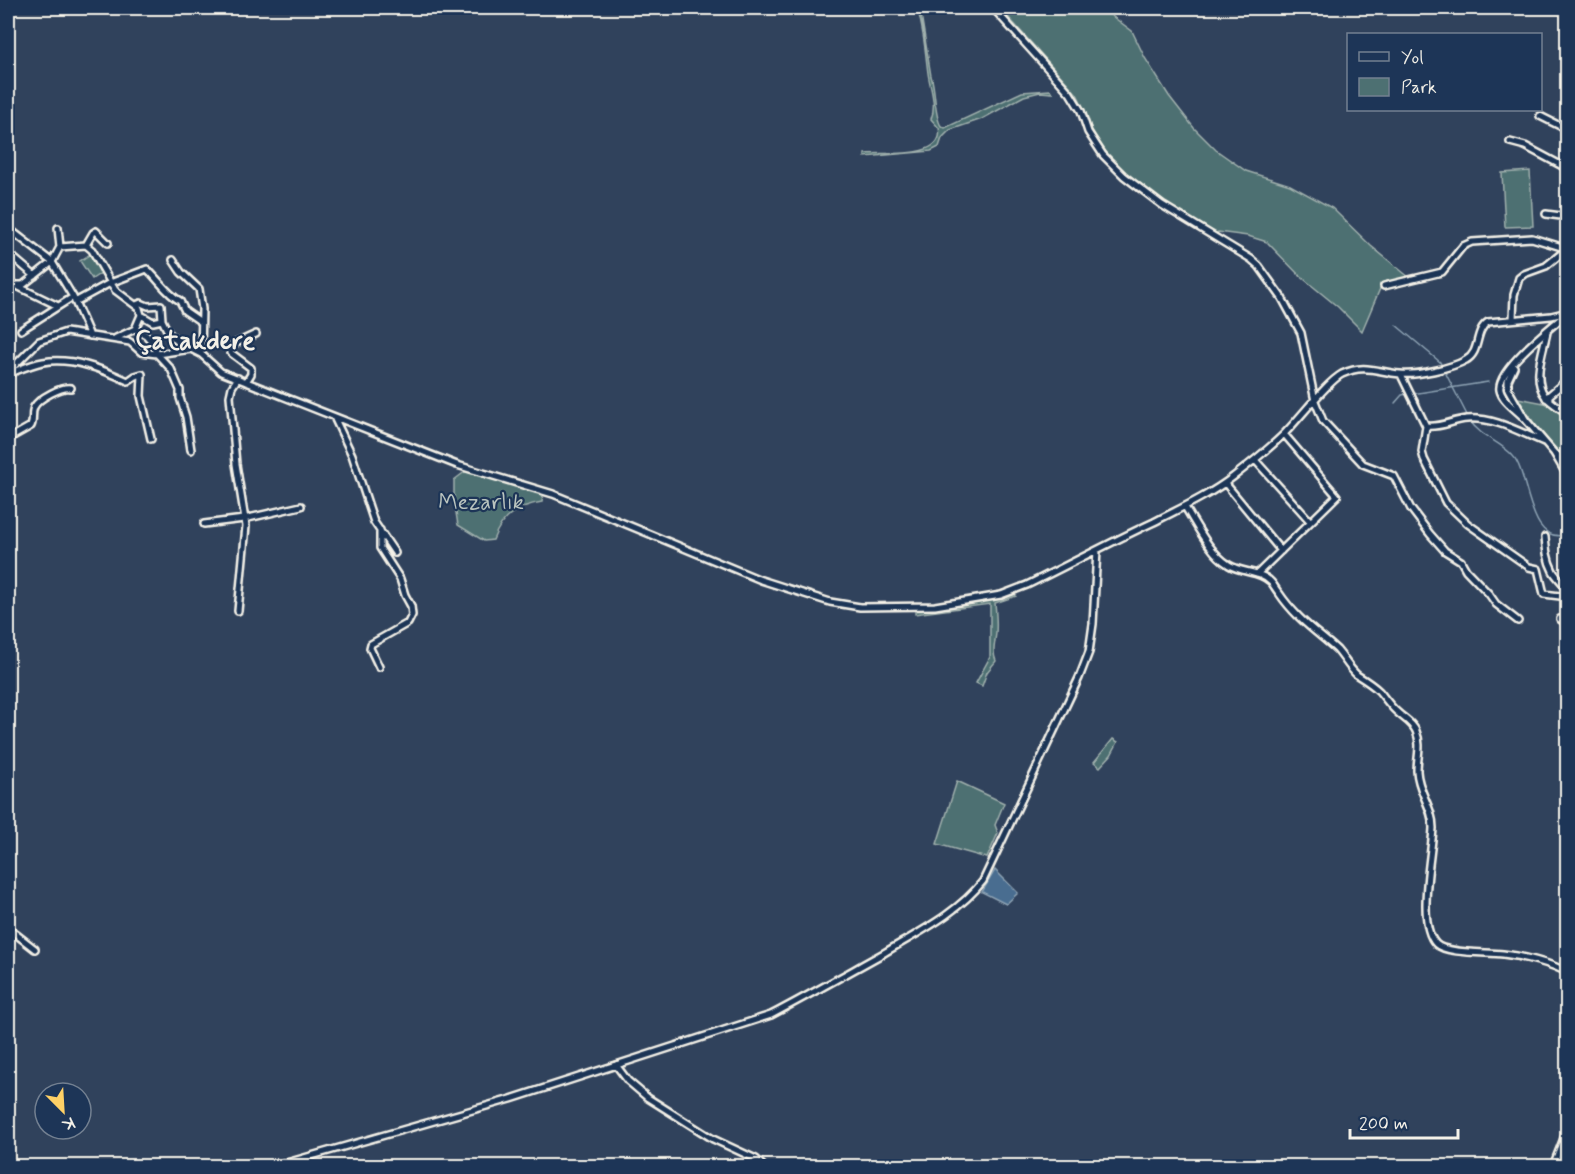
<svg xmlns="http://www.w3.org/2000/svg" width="1575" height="1174" font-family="Mynerve,sans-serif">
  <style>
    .green { fill: #4d7072; stroke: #a0b0ad; stroke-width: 1.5 }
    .water { fill: #486d90; stroke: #8da2b3; stroke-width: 1.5 }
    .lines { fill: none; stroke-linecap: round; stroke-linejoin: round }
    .stream { stroke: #8da2b3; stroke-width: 1.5 }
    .minor-casing { stroke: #f4f1e8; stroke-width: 10 }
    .minor { stroke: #1d3557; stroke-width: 5 }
    .labels { text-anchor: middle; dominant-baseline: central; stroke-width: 4.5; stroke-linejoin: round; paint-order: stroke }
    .park-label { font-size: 22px; fill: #bac4bf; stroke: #1d3557 }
    .quarter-label { font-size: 26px; font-weight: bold; fill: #f4f1e8; stroke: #1d3557 }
  </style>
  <rect width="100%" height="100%" fill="#30425c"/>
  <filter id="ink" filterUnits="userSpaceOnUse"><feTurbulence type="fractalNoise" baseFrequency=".0167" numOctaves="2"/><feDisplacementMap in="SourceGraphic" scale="12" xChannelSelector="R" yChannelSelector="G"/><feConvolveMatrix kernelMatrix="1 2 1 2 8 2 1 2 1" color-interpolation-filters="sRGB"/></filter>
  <g filter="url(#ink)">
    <path class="green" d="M917,8H920L931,76C936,91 934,116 941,126L945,128L1022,92L1050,90L1053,93L1040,92L1024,96L982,119L950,130L942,138L939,147L931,151L865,157V154C884,152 946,160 939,128L931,119C937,104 930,88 928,73C925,51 924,29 917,8Z
      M1000,8H1101L1132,31L1145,58L1169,96L1194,128L1216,150L1246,171L1290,185L1332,208L1371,246L1410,278L1382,284L1362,331L1338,307L1299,275L1267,242L1248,236L1218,232L1216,235C1176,214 1119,175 1095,137C1088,123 1085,108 1077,94Z
      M1530,171L1533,226L1505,227L1502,173Z
      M92,253L104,271L92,279L80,261Z
      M1518,398L1549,404L1567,416V458L1562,455L1537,428Z
      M466,471L543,494L542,502C517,506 502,516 493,540L484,541L458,525L454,500V480Z
      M1015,594L1016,596L995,603C996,613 997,623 996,633C995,643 992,652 996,661L987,672L982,686L976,683L990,657V604L915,614V610L975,603Z
      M1113,739L1118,742L1111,755L1100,767L1094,762Z
      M957,781L1004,803L995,825L998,833L987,858L937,844Z"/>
    <path class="water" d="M995,870L1018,893L1006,904L982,892Z"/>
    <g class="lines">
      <path class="stream" d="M1396,325L1440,362L1442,366
        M1444,370L1468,417
        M1412,394L1488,382
        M1395,403L1402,395L1407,394
        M1470,421C1482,438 1500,441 1513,456C1530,474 1527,548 1568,534"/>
      <g class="minor-casing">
        <path id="minor" d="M993,8L1070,93L1081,111L1088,132L1103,155L1124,176L1162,205L1251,259L1259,266L1282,298L1301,333L1315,401L1323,421L1363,464L1394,476L1411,509L1430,534L1445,551L1461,561L1466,570L1489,594L1496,604L1518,621
          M1540,116L1568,130
          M1510,142L1525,146L1568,169
          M1546,214L1568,217
          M8,228L52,262L73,297L90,336
          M108,243L96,231L93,233L86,245L92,250L115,290L139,308L141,315L135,329L116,338
          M60,247L86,245
          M8,253L35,276
          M173,260L181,272L199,289L202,309L201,354
          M8,283L12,285H23L52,262L60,247L58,228
          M1384,286L1442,272L1463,246L1472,242L1532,238L1568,249
          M19,287L58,306
          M75,302L110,283L147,269C158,279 167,294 180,301L185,311L201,322
          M136,305L141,303L148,306L161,305L162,320L168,332L186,350
          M141,315L153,322L162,320
          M1513,319L1514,295L1519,278L1524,274L1546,266L1567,249
          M135,329L146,335L152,342L157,354L171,369L180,390V398L186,417L191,450
          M21,330L73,297
          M1547,332C1543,352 1532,379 1545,396C1551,403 1560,408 1568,414
          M1514,367L1508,380V389L1525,419L1554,453L1568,477
          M8,372L39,341L66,332L130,342L141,352L157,354L191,349L201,354L221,372L457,465L553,494L761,580L830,602L860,607L935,606L1001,595L1027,585C1070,564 1111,542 1154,522C1181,508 1208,496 1233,477C1251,463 1269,449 1285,433C1300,418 1326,383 1342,374C1365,363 1377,372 1400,374C1416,376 1452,368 1466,360C1481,352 1474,331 1488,322L1551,316L1568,312
          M8,374C19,370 31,364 43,362C72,357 102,369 128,381L135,376L142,374L141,396L151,439
          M1401,375L1426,426C1441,428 1453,420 1467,419C1495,417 1519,432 1544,442
          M238,378L232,387L230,396L236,464L246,526L238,611
          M246,382L251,374V368L231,353L230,349L232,345L256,334
          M1546,398L1568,379
          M334,417L352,455L374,522L395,553
          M1525,419C1518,411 1502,401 1500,390C1496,370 1552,326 1568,313
          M1426,426L1422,452L1424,459L1446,503L1468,524L1529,567L1538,569L1544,594L1568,597
          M8,439L31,426C34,420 31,414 34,407C39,398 62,386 71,388
          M1555,454L1568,461
          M1255,460L1310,521
          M1225,483L1281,551
          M1185,507C1197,526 1210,553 1229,565C1242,573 1261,571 1271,582C1274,585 1276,590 1279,593C1285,602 1292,610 1299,617C1311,629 1325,639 1337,650C1344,658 1349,668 1357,675C1365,680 1373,685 1379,691C1385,698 1390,706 1397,712C1403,718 1412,722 1416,731C1422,745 1417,757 1417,771C1418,792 1433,807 1433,828C1432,855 1416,924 1436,944C1446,954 1487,952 1503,954C1521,956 1552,963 1568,973
          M204,524L244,519L301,506
          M1545,537C1546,548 1547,560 1553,571C1557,578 1564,583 1568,591
          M1257,574L1337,496L1284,434
          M1560,619L1566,623L1568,622
          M379,667L370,648L371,644L408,623L412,615L411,606L405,595L400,579L380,548V530
          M8,928L35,949
          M616,1065L628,1081L648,1098L713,1139L756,1159L763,1166
          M276,1166L511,1099L771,1015C809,995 846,974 884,953C919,932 958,913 983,881L1079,678L1089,652L1093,624L1097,550
          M1553,1166L1568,1128"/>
      </g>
      <use href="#minor" class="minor"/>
    </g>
  </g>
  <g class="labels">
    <g class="park-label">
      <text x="481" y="503">Mezarlık</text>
    </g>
    <g class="quarter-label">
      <text x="195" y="342">Çatakdere</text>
    </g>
  </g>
  <rect width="1575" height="1174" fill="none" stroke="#1d3557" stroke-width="30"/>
  <rect x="15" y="15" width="1545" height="1144" fill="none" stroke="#f4f1e8" stroke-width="2" filter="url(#ink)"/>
  <rect x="1347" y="33" width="195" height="78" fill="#1d3557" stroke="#738091" stroke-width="1.5"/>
  <rect x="1359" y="52" width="30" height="9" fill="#1d3557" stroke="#738091" stroke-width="1.5"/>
  <text x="1401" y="63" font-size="18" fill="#f4f1e8">Yol</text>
  <rect x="1359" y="78" width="30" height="18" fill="#4d7072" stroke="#738091" stroke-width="1.5"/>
  <text x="1401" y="93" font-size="18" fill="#f4f1e8">Park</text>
  <g transform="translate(63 1111) rotate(156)"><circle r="28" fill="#1d3557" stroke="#738091" stroke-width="1.5"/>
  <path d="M0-4.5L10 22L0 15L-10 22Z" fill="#ffd166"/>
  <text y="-9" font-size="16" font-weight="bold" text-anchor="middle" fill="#f4f1e8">K</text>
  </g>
  <path d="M1350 1129v9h108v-9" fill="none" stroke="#f4f1e8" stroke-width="3"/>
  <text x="1359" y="1129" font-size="18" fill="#f4f1e8" stroke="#1d3557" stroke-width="4.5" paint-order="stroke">200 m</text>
</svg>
